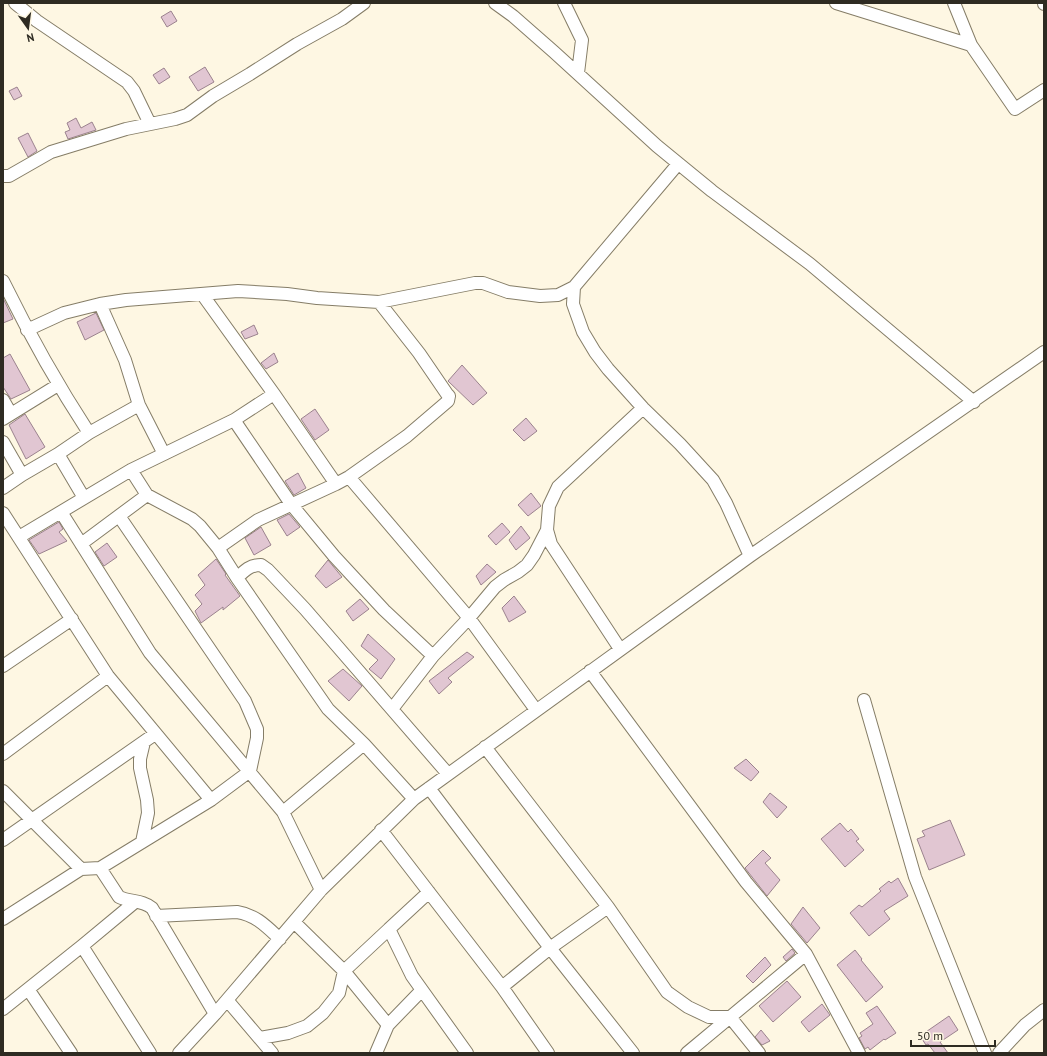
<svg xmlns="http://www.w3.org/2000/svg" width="1047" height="1056" font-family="'PT Sans',sans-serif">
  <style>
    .building { fill: #e1c6d2; stroke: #9b828e }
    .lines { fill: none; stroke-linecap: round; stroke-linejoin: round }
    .minor-casing { stroke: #857d67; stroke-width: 14 }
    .minor { stroke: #fff; stroke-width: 12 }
  </style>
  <rect width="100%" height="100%" fill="#fef7e3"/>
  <path class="building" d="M171,11L177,21L167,27L161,17Z
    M205,67L214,82L198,91L189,77Z
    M164,68L170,77L159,84L153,75Z
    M17,87L22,96L14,100L9,91Z
    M76,118L81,128L92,122L96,130L68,139L65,132L70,130L67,123Z
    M28,133L37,151L28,157L18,138Z
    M3,298L13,319L3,323Z
    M96,313L104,330L85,340L77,322Z
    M254,325L258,334L245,339L241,332Z
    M274,353L278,362L266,369L261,363Z
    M10,354L30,390L11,399L3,387V358Z
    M462,365L487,393L473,405L448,381Z
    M315,409L329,430L315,440L301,419Z
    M25,414L45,447L26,459L9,425Z
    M526,418L537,431L524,441L513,430Z
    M298,473L306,488L294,495L285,481Z
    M531,493L541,506L528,516L518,505Z
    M289,514L300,527L287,536L277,520Z
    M59,522L63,529L59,532L67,541L39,554L29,540Z
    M502,523L510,532L496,545L488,536Z
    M521,526L530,538L516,550L509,540Z
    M261,527L271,545L254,555L245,538Z
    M107,543L117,557L104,566L95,552Z
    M216,559L226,574L225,575L240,596L223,610V607L201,623L195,611L202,604L195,595L205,585L198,575Z
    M328,560L342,577L326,588L315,576Z
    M487,564L496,572L481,585L476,576Z
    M514,596L526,612L509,622L502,608Z
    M360,599L369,609L353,621L346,611Z
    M368,634L395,659L381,679L369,669L378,660L361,646Z
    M467,652L474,657L448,678L452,682L439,694L429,681Z
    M343,669L362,686L349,701L328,681Z
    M746,759L759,772L751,781L734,768Z
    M770,793L787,807L777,818L763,802Z
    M950,820L965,855L929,870L917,839L925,836L922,831Z
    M840,823L848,832L851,829L859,839L856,841L864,850L845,867L821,839Z
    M763,850L771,858L765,863L780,880L767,896L745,868Z
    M898,878L908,896L884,911L890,919L869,936L850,913L859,905L862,907L881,891L879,889L889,881L891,883Z
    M803,907L820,928L807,943L791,924Z
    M792,949L795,953L786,961L783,957Z
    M855,950L862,959L861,960L883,987L866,1002L837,965Z
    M765,957L771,965L753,983L746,976Z
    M787,981L801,997L773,1022L759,1006Z
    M822,1004L830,1015L809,1032L801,1022Z
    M877,1006L896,1033L885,1040L884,1039L870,1050L868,1047L865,1049L859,1038L862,1036L860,1033L873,1024L866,1013Z
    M949,1016L958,1030L940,1042L948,1053H935L928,1044L926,1045L920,1036Z
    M761,1030L770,1041L762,1045L755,1037Z"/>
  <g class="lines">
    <g class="minor-casing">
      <path id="minor" d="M15,3L37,21L127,82L134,91L150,124
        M495,3L513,16L554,52L657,146L712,191L810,264L974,402
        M564,3L582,40L578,73
        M836,3L971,45
        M954,3L971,45L1015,109L1044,90
        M1044,3V4
        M678,164L574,287L573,304L583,332L595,352L608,369L643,408L680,444L713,480L726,503L750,556
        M3,176H9L51,152L126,129L175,119L187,115L213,96L250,74L297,44L342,19L364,3
        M3,281C29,334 57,384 89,433
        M202,294L274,394L336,484
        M100,304L125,360L139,405L164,454
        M27,330L64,313L100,304L126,300L238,291L287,294L317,298L379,302L475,283H483L508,292L540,296L558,295L574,287
        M3,400L11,414
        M3,419L58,385
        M234,420L291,504L334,556L384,610L433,656
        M3,442L22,475
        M58,454L84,498
        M131,470L147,495L192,519L200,526L218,548L237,578L328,709L364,744L414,799
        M349,477L469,618L536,710
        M3,488L22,475L58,454L89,433L139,405
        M61,512L150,653L283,812L321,890
        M3,513L108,676L211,800
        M19,537L131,470L234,420L274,394
        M81,544L147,495
        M218,548L258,520L336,484L349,477L407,436L448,401L449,396L447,394L419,353L379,302
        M237,578C245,570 250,565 261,565L268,570L305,609L448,774
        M620,649L551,544L547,530L549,506L558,487L643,408
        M3,666L72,619
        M590,671L746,882L806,954L859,1053
        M864,700L915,877L985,1053
        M392,709L433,656L469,618L495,587L504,580L518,572L527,565L534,555L547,530
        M485,747L608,907L667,992L688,1007L709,1017H730
        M3,754L108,676
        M429,788L550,948L633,1053
        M3,791L81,869
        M283,812L364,744
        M381,830L502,987L548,1053
        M3,840L155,734
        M142,842L148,813L147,800L140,768V759L144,742
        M100,868L119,897C130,902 143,900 152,908L215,1014
        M429,892L389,929L412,976L467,1053
        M156,916L237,912C256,915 266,926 280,939
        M3,919L81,869L100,868L211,800L250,771L257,738V729L245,701L119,516
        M294,922L344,971L389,929
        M82,946L150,1053
        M502,987L550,948L608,907
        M28,989L71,1053
        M227,1000L272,1053
        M3,1009L82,946L135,902
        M730,1017L759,1053
        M260,1038L288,1033L307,1026L323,1013L339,993L344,971L388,1025L422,990
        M179,1053L215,1014L321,890L414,799L750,556L1044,352
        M376,1053L388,1025
        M687,1053L806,954
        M999,1053L1025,1025L1044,1010"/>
    </g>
    <use href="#minor" class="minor"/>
  </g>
  <rect width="1047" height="1056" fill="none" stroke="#2e2b22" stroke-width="8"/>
  <g transform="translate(28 28) rotate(166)" stroke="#fef7e3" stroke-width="3" paint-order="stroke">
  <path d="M0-3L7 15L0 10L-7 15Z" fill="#2e2b22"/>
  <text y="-6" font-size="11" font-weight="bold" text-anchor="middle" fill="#2e2b22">N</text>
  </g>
  <path d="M911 1040v6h84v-6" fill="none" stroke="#2e2b22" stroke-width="2"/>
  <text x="917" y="1040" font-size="12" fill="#2e2b22" stroke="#fef7e3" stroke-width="3" paint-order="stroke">50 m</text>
</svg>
